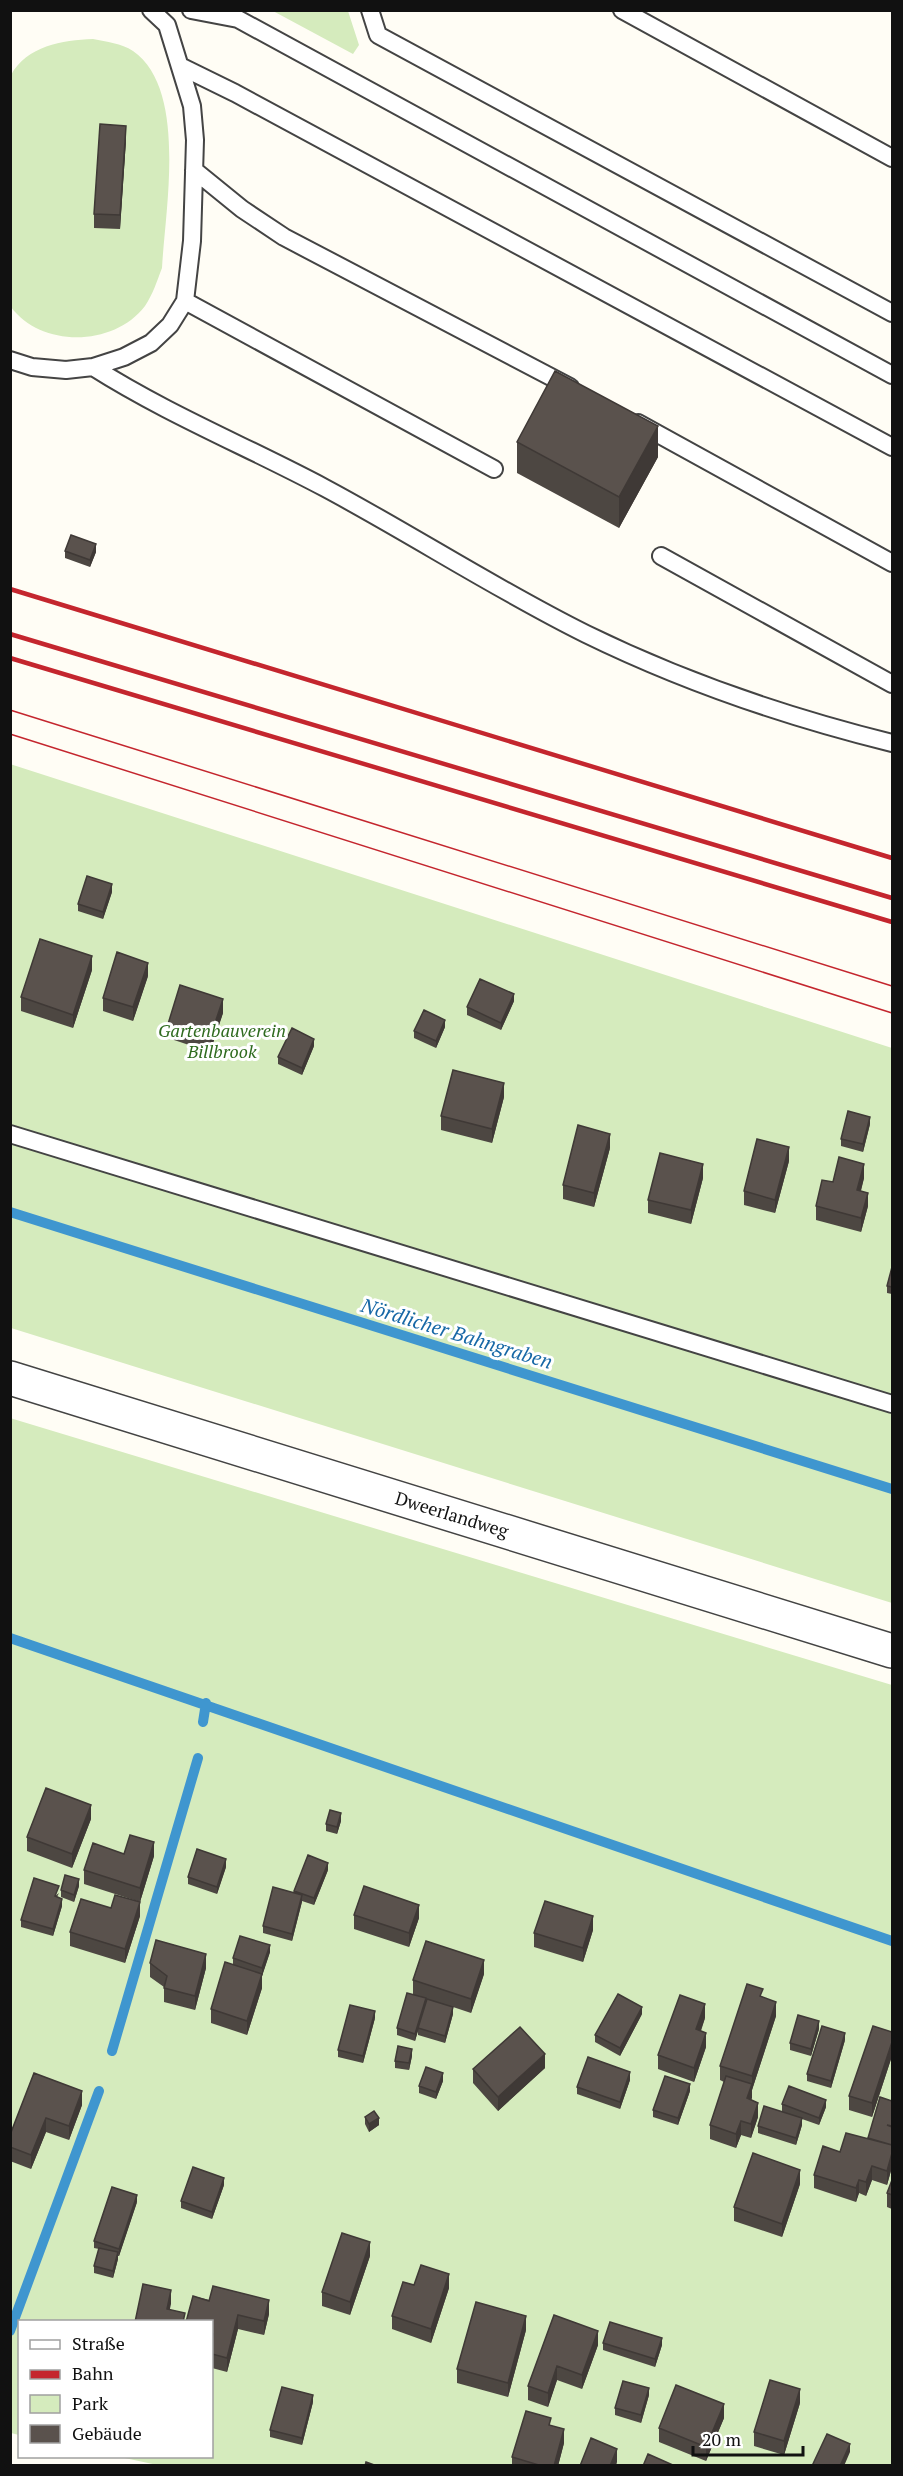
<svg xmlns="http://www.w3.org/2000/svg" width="903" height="2476" font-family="'PT Serif',serif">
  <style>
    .green { fill: #d5ebbd }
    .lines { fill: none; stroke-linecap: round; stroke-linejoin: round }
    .stream { stroke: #3f96cf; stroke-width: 10 }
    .service-casing { stroke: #444; stroke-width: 20 }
    .minor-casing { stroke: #444; stroke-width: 36 }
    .service { stroke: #fff; stroke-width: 16 }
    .minor { stroke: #fff; stroke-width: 33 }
    .tram { stroke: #c4262e; stroke-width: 1.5 }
    .rail { stroke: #c4262e; stroke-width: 4.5 }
    .wall { fill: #4d4742; fill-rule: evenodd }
    .shaded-wall { fill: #3f3936 }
    .building { fill: #5a524d; stroke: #3f3936; stroke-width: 1.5 }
    .labels { text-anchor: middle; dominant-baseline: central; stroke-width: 6; stroke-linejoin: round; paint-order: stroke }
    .park-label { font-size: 18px; font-style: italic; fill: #2f6b1f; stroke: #fff }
    .street-label { font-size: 18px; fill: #111; stroke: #fff }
    .water-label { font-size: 20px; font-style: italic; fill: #1768a6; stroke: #fff }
  </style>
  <rect width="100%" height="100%" fill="#fffdf5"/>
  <path class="green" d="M273,11H348L359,45L353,54Z
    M93,39C107,42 121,43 133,51C188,89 165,210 162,268C157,281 153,294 145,306C114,347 41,348 11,307V75C27,46 62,40 93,39Z
    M10,764L892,1048V1603L11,1328Z
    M10,1418L892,1685V2465L162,2466L120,2457L212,2456V2322H20L19,2435L11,2433Z"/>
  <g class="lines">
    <path class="stream" d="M10,1212L892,1489
      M10,1638L892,1941
      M203,1722L206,1703
      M112,2051L198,1758
      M10,2331L99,2091"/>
    <g class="service-casing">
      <path id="service" d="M191,10L238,19L892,375
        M370,10L378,35L892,313
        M622,10L892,158
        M182,67L235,93L892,447
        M194,170L242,209L284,237L570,387
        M185,301L494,469
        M10,360L32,367L66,370L93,367L124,357L151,343L170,325L185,301L192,241L195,140L192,106L167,25L151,10
        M93,367C167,414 248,447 325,488C413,535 497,590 586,634C684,682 787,717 892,743
        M638,423L892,563
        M661,556L892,684
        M10,1134L892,1404"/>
    </g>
    <g class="minor-casing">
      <path id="minor" d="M10,1378L892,1651"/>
    </g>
    <use href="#service" class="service"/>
    <use href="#minor" class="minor"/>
    <path class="tram" d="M10,710L892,986
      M10,734L892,1013"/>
    <path class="rail" d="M10,589L892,858
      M10,634L892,898
      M10,658L892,922"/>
  </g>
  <path class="wall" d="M126,140L120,229L94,228V214Z
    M517,442L658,457L619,528L517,473Z
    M65,551L96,552L90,567L65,558Z
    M112,892L103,919L78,911V904Z
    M92,970L73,1028L21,1011V997Z
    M148,976L133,1021L103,1011V998Z
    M514,1001L501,1030L467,1015V1007Z
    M223,1013L210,1052L168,1038V1024Z
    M445,1027L436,1048L414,1038V1031Z
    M314,1046L302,1075L278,1064V1057Z
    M504,1097L492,1143L441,1130V1116Z
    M870,1124L863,1152L841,1146V1139Z
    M610,1148L594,1207L563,1199V1185Z
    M789,1161L775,1213L744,1205V1191Z
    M703,1178L691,1224L648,1213V1200Z
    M864,1178L861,1191L868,1206L861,1232L816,1220V1206L833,1182Z
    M892,1267V1294L887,1293V1286Z
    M91,1819L72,1868L27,1851V1837Z
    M341,1821L337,1834L326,1831V1824Z
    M124,1854L154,1856L140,1902L84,1884V1870Z
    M226,1867L217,1894L188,1884V1877Z
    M328,1870L314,1905L302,1901L292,1941L263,1933V1926L294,1893V1891Z
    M79,1886L74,1902L61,1897V1890Z
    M59,1893L57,1897L62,1906L53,1936L21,1927V1920Z
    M111,1908L140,1916L125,1963L70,1946V1932Z
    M354,1915L419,1918L409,1947L354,1929Z
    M593,1930L583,1962L534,1947V1933Z
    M270,1952L262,1976V1975V1988L247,2035L211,2023V2009L233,1965V1958Z
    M150,1963L206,1968L195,2010L164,2002V1987L150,1977Z
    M484,1974L471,2013L453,2007V2014L445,2043L418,2035V2030L415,2041L397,2035V2028L413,1994V1980ZM426,1999L432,2001L426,2003Z
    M763,1997L776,2016L752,2090L751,2100L758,2117L751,2138L741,2135L736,2148L710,2139V2125L724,2082L720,2080V2066Z
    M642,2014L620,2056L595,2042V2035Z
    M375,2018L363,2063L338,2057V2050Z
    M705,2018L701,2031L706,2047L694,2082L658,2069V2055Z
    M819,2029L811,2056L790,2050V2043Z
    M892,2032V2056L872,2117L849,2110V2096Z
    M845,2040L831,2088L807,2081V2074Z
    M412,2056L409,2070L395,2068V2061Z
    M545,2068L498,2111L473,2083V2069Z
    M34,2073L82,2105L69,2140L46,2132L31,2169L10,2161V2135Z
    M630,2080L620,2109L577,2094V2087Z
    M443,2081L436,2099L419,2093V2086Z
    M690,2091L678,2125L653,2117V2110Z
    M880,2097L892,2101V2167L887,2185L872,2180L866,2196L859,2193L856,2202L814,2188V2175L840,2152L868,2139Z
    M782,2104L826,2107L819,2125L802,2119V2125L796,2145L758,2133V2126L782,2112Z
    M365,2117L379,2125L369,2132L365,2124Z
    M892,2180V2209L887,2207V2193Z
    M800,2184L782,2237L734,2221V2207Z
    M224,2185L212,2219L181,2208V2201Z
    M137,2202L119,2256H118V2259L113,2278L94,2273V2266L99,2249L94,2248V2241Z
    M370,2256L350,2315L322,2306V2292Z
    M414,2285L449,2288L431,2343L392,2329V2316Z
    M193,2296L269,2314L264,2335L238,2329L227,2372L212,2368V2322Z
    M554,2315L598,2345L582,2389L557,2380L548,2407L528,2400V2386Z
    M526,2330L508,2397L457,2383V2369Z
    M603,2343L662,2345L655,2367L603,2350Z
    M649,2395L641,2423L615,2415V2408Z
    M313,2402L302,2445L270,2437V2430Z
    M800,2403L784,2455L754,2446V2432Z
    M724,2418L706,2461L659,2442V2428Z
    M564,2443L558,2466H512V2457Z"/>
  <path class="shaded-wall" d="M126,126V140L120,229V215Z
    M658,426V457L619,528V497Z
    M96,544V552L90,567V560Z
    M112,884V892L103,919V912Z
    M92,956V970L73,1028V1015Z
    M148,963V976L133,1021V1007Z
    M514,994V1001L501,1030V1023Z
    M223,999V1013L210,1052V1038Z
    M445,1020V1027L436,1048V1041Z
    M314,1039V1046L302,1075V1068Z
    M504,1083V1097L492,1143V1129Z
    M870,1117V1124L863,1152V1144Z
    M610,1134V1148L594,1207V1193Z
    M789,1147V1161L775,1213V1200Z
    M703,1164V1178L691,1224V1210Z
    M864,1164V1178L857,1204V1190Z
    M868,1193V1206L861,1232V1218Z
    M91,1805V1819L72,1868V1854Z
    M341,1813V1821L337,1834V1827Z
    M154,1842V1856L140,1902V1888Z
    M226,1859V1867L217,1894V1887Z
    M328,1863V1870L314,1905V1898Z
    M79,1879V1886L74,1902V1895Z
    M302,1895V1902L292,1941V1934Z
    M62,1899V1906L53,1936V1929Z
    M140,1902V1916L125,1963V1949Z
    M419,1905V1918L409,1947V1933Z
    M593,1916V1930L583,1962V1948Z
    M270,1945V1952L262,1976V1968Z
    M206,1954V1968L195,2010V1996Z
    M484,1960V1974L471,2013V1999Z
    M262,1974V1988L247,2035V2021Z
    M426,1998V2005L415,2041V2034Z
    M776,2002V2016L752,2090V2098L747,2112V2098L752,2085V2076Z
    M705,2004V2018L696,2043V2029Z
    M453,2007V2014L445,2043V2036Z
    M642,2007V2014L620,2056V2048Z
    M375,2011V2018L363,2063V2056Z
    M819,2021V2029L811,2056V2049Z
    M706,2033V2047L694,2082V2068Z
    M845,2033V2040L831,2088V2081Z
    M892,2042V2056L872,2117V2103Z
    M412,2049V2056L409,2070V2063Z
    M545,2054V2068L498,2111V2097Z
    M630,2072V2080L620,2109V2102Z
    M443,2073V2081L436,2099V2092Z
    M690,2084V2091L678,2125V2118Z
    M82,2091V2105L69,2140V2126Z
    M826,2100V2107L819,2125V2118Z
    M758,2103V2117L751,2138V2124Z
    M46,2118V2132L31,2169V2155Z
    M379,2118V2125L369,2132V2124Z
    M802,2118V2125L796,2145V2138Z
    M741,2121V2135L736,2148V2134Z
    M892,2153V2167L887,2185V2171Z
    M872,2166V2180L866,2196V2182Z
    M800,2170V2184L782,2237V2224Z
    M224,2178V2185L212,2219V2212Z
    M859,2180V2193L856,2202V2188Z
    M137,2195V2202L119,2256V2249Z
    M370,2242V2256L350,2315V2302Z
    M118,2252V2259L113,2278V2271Z
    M449,2274V2288L431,2343V2329Z
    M171,2290V2304L167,2322V2309Z
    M269,2300V2314L264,2335V2321Z
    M238,2315V2329L227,2372V2358Z
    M526,2316V2330L508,2397V2383Z
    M598,2331V2345L582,2389V2375Z
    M662,2338V2345L655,2367V2359Z
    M557,2366V2380L548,2407V2393Z
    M649,2388V2395L641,2423V2415Z
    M800,2389V2403L784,2455V2441Z
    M313,2395V2402L302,2445V2438Z
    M724,2404V2418L706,2461V2447Z
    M564,2429V2443L558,2466H554Z
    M850,2444V2452L844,2466H840Z
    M617,2449V2462L616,2466H610Z"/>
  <path class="building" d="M100,124L126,126L120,215L94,214Z
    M555,371L658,426L619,497L517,442Z
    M71,535L96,544L90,560L65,551Z
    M87,876L112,884L103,912L78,904Z
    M40,939L92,956L73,1015L21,997Z
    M117,952L148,963L133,1007L103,998Z
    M480,979L514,994L501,1023L467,1007Z
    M180,985L223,999L210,1038L168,1024Z
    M424,1010L445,1020L436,1041L414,1031Z
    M292,1028L314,1039L302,1068L278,1057Z
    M453,1070L504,1083L492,1129L441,1116Z
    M848,1111L870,1117L863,1144L841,1139Z
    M578,1125L610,1134L594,1193L563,1185Z
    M757,1139L789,1147L775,1200L744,1191Z
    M660,1153L703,1164L691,1210L648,1200Z
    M839,1157L864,1164L857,1190L868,1193L861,1218L816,1206L822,1180L833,1182Z
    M892,1267V1287L887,1286Z
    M46,1788L91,1805L72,1854L27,1837Z
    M330,1810L341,1813L337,1827L326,1824Z
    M130,1835L154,1842L140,1888L84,1870L93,1843L124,1854Z
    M197,1849L226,1859L217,1887L188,1877Z
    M308,1855L328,1863L314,1898L294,1891Z
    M65,1875L79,1879L74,1895L61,1890Z
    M34,1878L59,1886L55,1896L62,1899L53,1929L21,1920Z
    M364,1886L419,1905L409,1933L354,1915Z
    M273,1887L302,1895L292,1934L263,1926Z
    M115,1895L140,1902L125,1949L70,1932L81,1899L111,1908Z
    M545,1901L593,1916L583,1948L534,1933Z
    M240,1936L270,1945L262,1968L233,1958Z
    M156,1940L206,1954L195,1996L164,1988L167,1976L150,1963Z
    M426,1941L484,1960L471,1999L413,1980Z
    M225,1962L262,1974L247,2021L211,2009Z
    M747,1984L763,1989L760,1996L776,2002L752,2076L720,2066Z
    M407,1993L426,1998L415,2034L397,2028Z
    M618,1994L642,2007L620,2048L595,2035Z
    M680,1995L705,2004L696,2029L706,2033L694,2068L658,2055Z
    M427,1999L453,2007L445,2036L418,2028Z
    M350,2005L375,2011L363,2056L338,2050Z
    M798,2015L819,2021L811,2049L790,2043Z
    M822,2026L845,2033L831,2081L807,2074Z
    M873,2026L892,2032V2042L872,2103L849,2096Z
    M520,2027L545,2054L498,2097L473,2069Z
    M398,2046L412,2049L409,2063L395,2061Z
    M588,2057L630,2072L620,2102L577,2087Z
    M426,2067L443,2073L436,2092L419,2086Z
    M34,2073L82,2091L69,2126L46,2118L31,2155L10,2147V2135Z
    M665,2076L690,2084L678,2118L653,2110Z
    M726,2076L752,2084L747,2098L758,2103L751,2124L741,2121L736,2134L710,2125Z
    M789,2086L826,2100L819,2118L782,2104Z
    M880,2097L892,2101V2126L887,2125L892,2127V2145L868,2138Z
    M764,2106L802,2118L796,2138L758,2126Z
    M374,2111L379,2118L369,2124L365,2117Z
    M846,2133L892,2145V2153L887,2171L872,2166L866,2182L859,2180L856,2188L814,2175L823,2146L840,2152Z
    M753,2153L800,2170L782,2224L734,2207Z
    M193,2167L224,2178L212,2212L181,2201Z
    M892,2180V2195L887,2193Z
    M112,2187L137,2195L119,2249L94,2241Z
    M342,2233L370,2242L350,2302L322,2292Z
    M99,2248L118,2252L113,2271L94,2266Z
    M421,2265L449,2274L431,2329L392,2316L403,2282L414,2285Z
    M143,2284L171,2290L167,2309L185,2313L183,2322H135Z
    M213,2286L269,2300L264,2321L238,2315L227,2358L212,2354V2340L213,2334H212V2322H186L193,2296L209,2301Z
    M476,2302L526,2316L508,2383L457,2369Z
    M554,2315L598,2331L582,2375L557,2366L548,2393L528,2386Z
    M610,2322L662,2338L655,2359L603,2343Z
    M770,2380L800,2389L784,2441L754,2432Z
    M623,2381L649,2388L641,2415L615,2408Z
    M676,2385L724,2404L706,2447L659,2428Z
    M282,2387L313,2395L302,2438L270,2430Z
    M526,2411L551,2418L549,2425L564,2429L554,2466H542L512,2457Z
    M827,2434L850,2444L840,2466H812Z
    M591,2438L617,2449L610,2466H580Z
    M648,2454L675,2466H643Z
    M366,2462L377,2466H365Z"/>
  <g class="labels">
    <g class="park-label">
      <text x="222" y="1030">Gartenbauverein<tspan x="222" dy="21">Billbrook</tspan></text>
    </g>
    <g class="street-label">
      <text transform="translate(452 1514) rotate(17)">Dweerlandweg</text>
    </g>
    <g class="water-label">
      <text transform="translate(457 1333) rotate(17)">Nördlicher Bahngraben</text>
    </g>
  </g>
  <rect width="903" height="2476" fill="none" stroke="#111111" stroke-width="24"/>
  <rect x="18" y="2320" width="195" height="138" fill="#ffffff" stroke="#a0a0a0" stroke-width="1.5"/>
  <rect x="30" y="2340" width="30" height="9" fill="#ffffff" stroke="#a0a0a0" stroke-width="1.5"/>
  <text x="72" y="2350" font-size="18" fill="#111111">Straße</text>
  <rect x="30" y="2370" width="30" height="9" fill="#c4262e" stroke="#a0a0a0" stroke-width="1.5"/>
  <text x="72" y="2380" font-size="18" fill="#111111">Bahn</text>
  <rect x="30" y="2395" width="30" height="18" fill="#d5ebbd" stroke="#a0a0a0" stroke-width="1.5"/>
  <text x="72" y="2410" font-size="18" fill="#111111">Park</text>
  <rect x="30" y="2425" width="30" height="18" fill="#5a524d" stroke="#a0a0a0" stroke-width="1.5"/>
  <text x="72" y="2440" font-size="18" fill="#111111">Gebäude</text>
  <path d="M693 2446v9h110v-9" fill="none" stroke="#111111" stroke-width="3"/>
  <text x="702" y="2446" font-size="18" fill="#111111" stroke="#ffffff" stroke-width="4.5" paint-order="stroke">20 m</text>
</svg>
